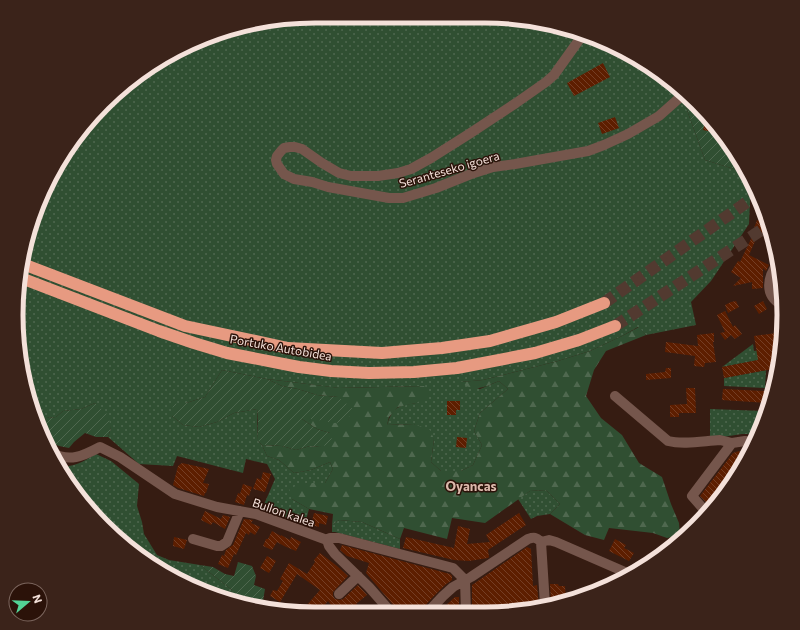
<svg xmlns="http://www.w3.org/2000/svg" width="800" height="630" font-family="Commissioner,sans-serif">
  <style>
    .grass { fill: url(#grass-dots) }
    .forest { fill: url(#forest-firs) }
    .garden { fill: url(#garden-furrows) }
    .building { fill: url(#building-back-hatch) }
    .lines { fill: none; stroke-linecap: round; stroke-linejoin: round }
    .highway-tunnel { stroke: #523a30; stroke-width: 12; stroke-dasharray: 12 6; stroke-linecap: butt }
    .minor { stroke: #75564c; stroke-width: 10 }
    .highway { stroke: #e79a81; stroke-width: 12 }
    .labels { text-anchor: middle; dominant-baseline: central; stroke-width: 3; stroke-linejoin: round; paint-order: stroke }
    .street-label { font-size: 12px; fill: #f4e1da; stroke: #2b1209 }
    .neighbourhood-label { font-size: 13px; font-weight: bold; fill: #dcb9ac; stroke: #2b1209 }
    .rim { fill: none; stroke: #f4e1da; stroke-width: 5 }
  </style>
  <defs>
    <pattern id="grass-dots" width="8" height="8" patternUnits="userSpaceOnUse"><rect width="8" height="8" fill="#304f32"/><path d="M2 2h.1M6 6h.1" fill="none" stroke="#4f684f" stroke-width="1.8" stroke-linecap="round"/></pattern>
    <pattern id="forest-firs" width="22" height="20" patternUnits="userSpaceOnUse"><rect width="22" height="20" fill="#304f32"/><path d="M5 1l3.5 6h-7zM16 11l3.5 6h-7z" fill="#4f684f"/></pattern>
    <pattern id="garden-furrows" width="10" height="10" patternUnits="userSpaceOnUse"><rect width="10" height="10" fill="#304f32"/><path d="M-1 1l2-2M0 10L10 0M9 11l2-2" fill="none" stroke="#4f684f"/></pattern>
    <pattern id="building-back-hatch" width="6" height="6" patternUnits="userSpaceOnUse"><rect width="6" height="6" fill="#5d1e00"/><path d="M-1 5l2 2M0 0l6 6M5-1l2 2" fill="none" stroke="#753e25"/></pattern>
  </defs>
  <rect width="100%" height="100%" fill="#361c12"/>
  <path class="grass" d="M315,16L504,17L581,32L634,56L679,88L705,160L747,173L751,180L749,224L711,281L691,302L696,325L646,335L638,327L622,336L590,351L558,361L483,380L461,382L480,389L499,381L508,389L480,413L474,431L482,445L473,465L461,471H441L431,462L434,439L414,424L387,425C393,406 399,406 416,403L424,386L339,388L267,379L222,370L205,397L186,403L172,416L183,425L199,427L217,422L234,413L257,409L258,441L262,445L267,456L279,460L294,473L311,470L330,462L333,469L325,483H307L292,499L309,509L305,524L262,509L275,479L267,464L246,459L243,473L177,456L173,466L139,464L108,437L111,428L95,403L81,409L63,411L56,417L46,418L42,430L26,392L16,315L26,237L56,165L104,103L166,56L238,26Z
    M753,344L754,351L781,347L780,356L722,367Z
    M766,370L765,388L724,386V378Z
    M710,409L767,411L758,434H742L710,439Z
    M96,454L111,461L139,484L137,506L142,522L144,534L157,555L169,560L200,565L232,590L231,600L200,591L133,552L90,512L58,467C75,467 82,462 96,454Z
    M546,490L560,504L550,514L537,516L531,519L518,499L530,491Z
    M339,520L362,522L400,539V549L335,532H332V525Z"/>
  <path class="forest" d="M639,327L646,335L606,351L594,370L586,396L601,418L622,435L639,463L662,477L671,504L679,523L680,535L667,538L653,533L609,528L604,540L585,535L550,514L560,504L546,490L530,491L485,523L452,518L447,539L404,528L400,539L362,522L339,520L332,525L333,514L309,509L292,499L289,488L307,483H325L333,469L330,462L311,470L294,473L279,460L267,456L262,445L282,446L296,450L310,446L320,447L330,433L317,429L302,419H313L338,397L317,395L298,389L282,386L267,379L340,388L424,386L430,396L416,403L398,407L389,417L387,425L414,424L430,430L434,439L431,462L441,471H461L473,465L482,445L474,431L480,413L508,389L499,381C485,387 474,393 460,382L483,380L558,361L590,351L622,336Z"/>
  <path class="garden" d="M679,88L682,90L744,166L747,173L705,160Z
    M222,370L267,379L282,386L298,389L317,395L338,397L352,408L347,422L334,423L313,419H302L317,429L330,433L333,443L320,447L310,446L296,450L282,446L262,445L258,441V421L257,409L234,413L217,422L199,427L183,425L172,416L173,404L186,403L205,397Z
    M95,403L108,415L111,428L108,437H96L85,433L74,442L69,448L59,446L46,440L42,430L46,418L56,417L63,411L81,409Z
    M238,562L252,566L256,576L254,585L265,589L263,601L271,607L272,609L257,608L231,600L232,590L200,565L213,567L225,574L234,576Z"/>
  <path class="building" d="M603,63L610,77L574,96L567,83Z
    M615,117L619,128L602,134L598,123Z
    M706,119L716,132L717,133L703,130Z
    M757,220L765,224L761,238L752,234Z
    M752,237L756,239L749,255L769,265L766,271L763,268V288L752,289V282L733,286L741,278L731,272L738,261L740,262Z
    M736,301L739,307L728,313L725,305L731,302Z
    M763,301L767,309L759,314L754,306Z
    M725,311L733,327L735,325L742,334L735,339L731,335L725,340L720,333L725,332L717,315Z
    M783,332L782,342L778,343L780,353L778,368L724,378L722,367L758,360L754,336Z
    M714,333V342H713L716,362L705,363L704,367L694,366L695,356L665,352L666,342L698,346L697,335Z
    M666,368H671V378L646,380V374L665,372Z
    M686,388H695L696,413H679V417H670V405L687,404Z
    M723,389L765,391L774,392L770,403L722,400Z
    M447,401H460V410H456V415H447Z
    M457,437L467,438L466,448L456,447Z
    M739,451L746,458L722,497L712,508L700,496L733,453Z
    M182,463L209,469L203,483L209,484L206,493H205L204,496L178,488L173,485L178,466Z
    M263,472L271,474L265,492L253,489L257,478L261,480Z
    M243,484L252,487L249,496L247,495L244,505L235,502L238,493L240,494Z
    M205,511L221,519L223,515L230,517L225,529L213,522L211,525L201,520Z
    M314,513L328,516L326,525L319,523V527L311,525Z
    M519,513L526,525L488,550L489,557L488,558L469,561L454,560L403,548L406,537L454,548L458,526L470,529L467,544L490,542L486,535Z
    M244,519L253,520L251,523L260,527L255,535L250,532L249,535L246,533L236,555L234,554L228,568L218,564L222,555L224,556L226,550L233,545Z
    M272,531L281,536V535L290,540L291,537L301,542L296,551L284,546L277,542L272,550L263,546L266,539H268Z
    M174,537L187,540L184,549L173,546Z
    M615,539L626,545L624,548L634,553L629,561L609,551Z
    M342,545L450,574L452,576V580L445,585L433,597L423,608L421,612L396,611L395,607L366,573L369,563L347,556L340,550Z
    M527,547L531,549L533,586L537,585L539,607L505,613H472V585Z
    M320,553L337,566L348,576L333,592V596L335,599L340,600L343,599L358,585L367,595L356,604L359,606L353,610H351L348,606L344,610H335L328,601L320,610L309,609L306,606L320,590L297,574L280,602L270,596L273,590L277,591L283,581L280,579L289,563L307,574L315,562L314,560Z
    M267,556L276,561L269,573L260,568Z
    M550,584H558L559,586H565L566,601L551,604Z
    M455,597H459V612H440L445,606Z"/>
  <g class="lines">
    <path class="highway-tunnel" d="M604,303L757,195
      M615,326L769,225"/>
    <path class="minor" d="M584,33L554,75L546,82L516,103L469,134L431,158L411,169L398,173L378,176H351L339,173L322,163L302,149L295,147H290L284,148L281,151L277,156L276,160L277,164L284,174L294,179L312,182L328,187L389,198H403L436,188L471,174L493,167L515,164L588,151L604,145L628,134L659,116L685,93
      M778,263C768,276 763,295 782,305
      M615,396L668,441C684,445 703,441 720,440L732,443
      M51,452C69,463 83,456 100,447L120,457L175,494L217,507L256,514L327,540L330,538H339L453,568L465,580
      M707,513L692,496L732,443L745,441L755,442
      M193,539L217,546H221L227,542L240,511
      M327,540L329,546L335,554L369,587L390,611
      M541,542L549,540L556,542L625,572L633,574
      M541,542L545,605
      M465,580L466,613
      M339,594L358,576
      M428,612L443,596L453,587L471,577L528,539C534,537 536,537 541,542"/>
    <path class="highway" d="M23,264L185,326L288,348L382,353L442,348L490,341L556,322L604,303
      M21,278L159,331L194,343L227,353L299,367L331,371L369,373L414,372L457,368L535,353L579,340L615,326"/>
  </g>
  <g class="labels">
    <g class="street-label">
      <text transform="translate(449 169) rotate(-16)">Seranteseko igoera</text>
      <text transform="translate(281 347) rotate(10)">Portuko Autobidea</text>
      <text transform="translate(284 512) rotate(19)">Bullon kalea</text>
    </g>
    <g class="neighbourhood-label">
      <text x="471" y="486">Oyancas</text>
    </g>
  </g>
  <path d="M0 0H800V630H0ZM315 23H485A292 292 0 0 1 777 315V315A292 292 0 0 1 485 607H315A292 292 0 0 1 23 315V315A292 292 0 0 1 315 23Z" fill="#3b231a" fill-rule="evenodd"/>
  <path class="rim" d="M315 23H485A292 292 0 0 1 777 315V315A292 292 0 0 1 485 607H315A292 292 0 0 1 23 315V315A292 292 0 0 1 315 23Z"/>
  <g transform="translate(28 602) rotate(71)"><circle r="19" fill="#2b1209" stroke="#7b655d"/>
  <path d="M0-3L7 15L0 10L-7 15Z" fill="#53d396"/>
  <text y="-6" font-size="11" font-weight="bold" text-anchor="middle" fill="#f4e1da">N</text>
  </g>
</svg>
